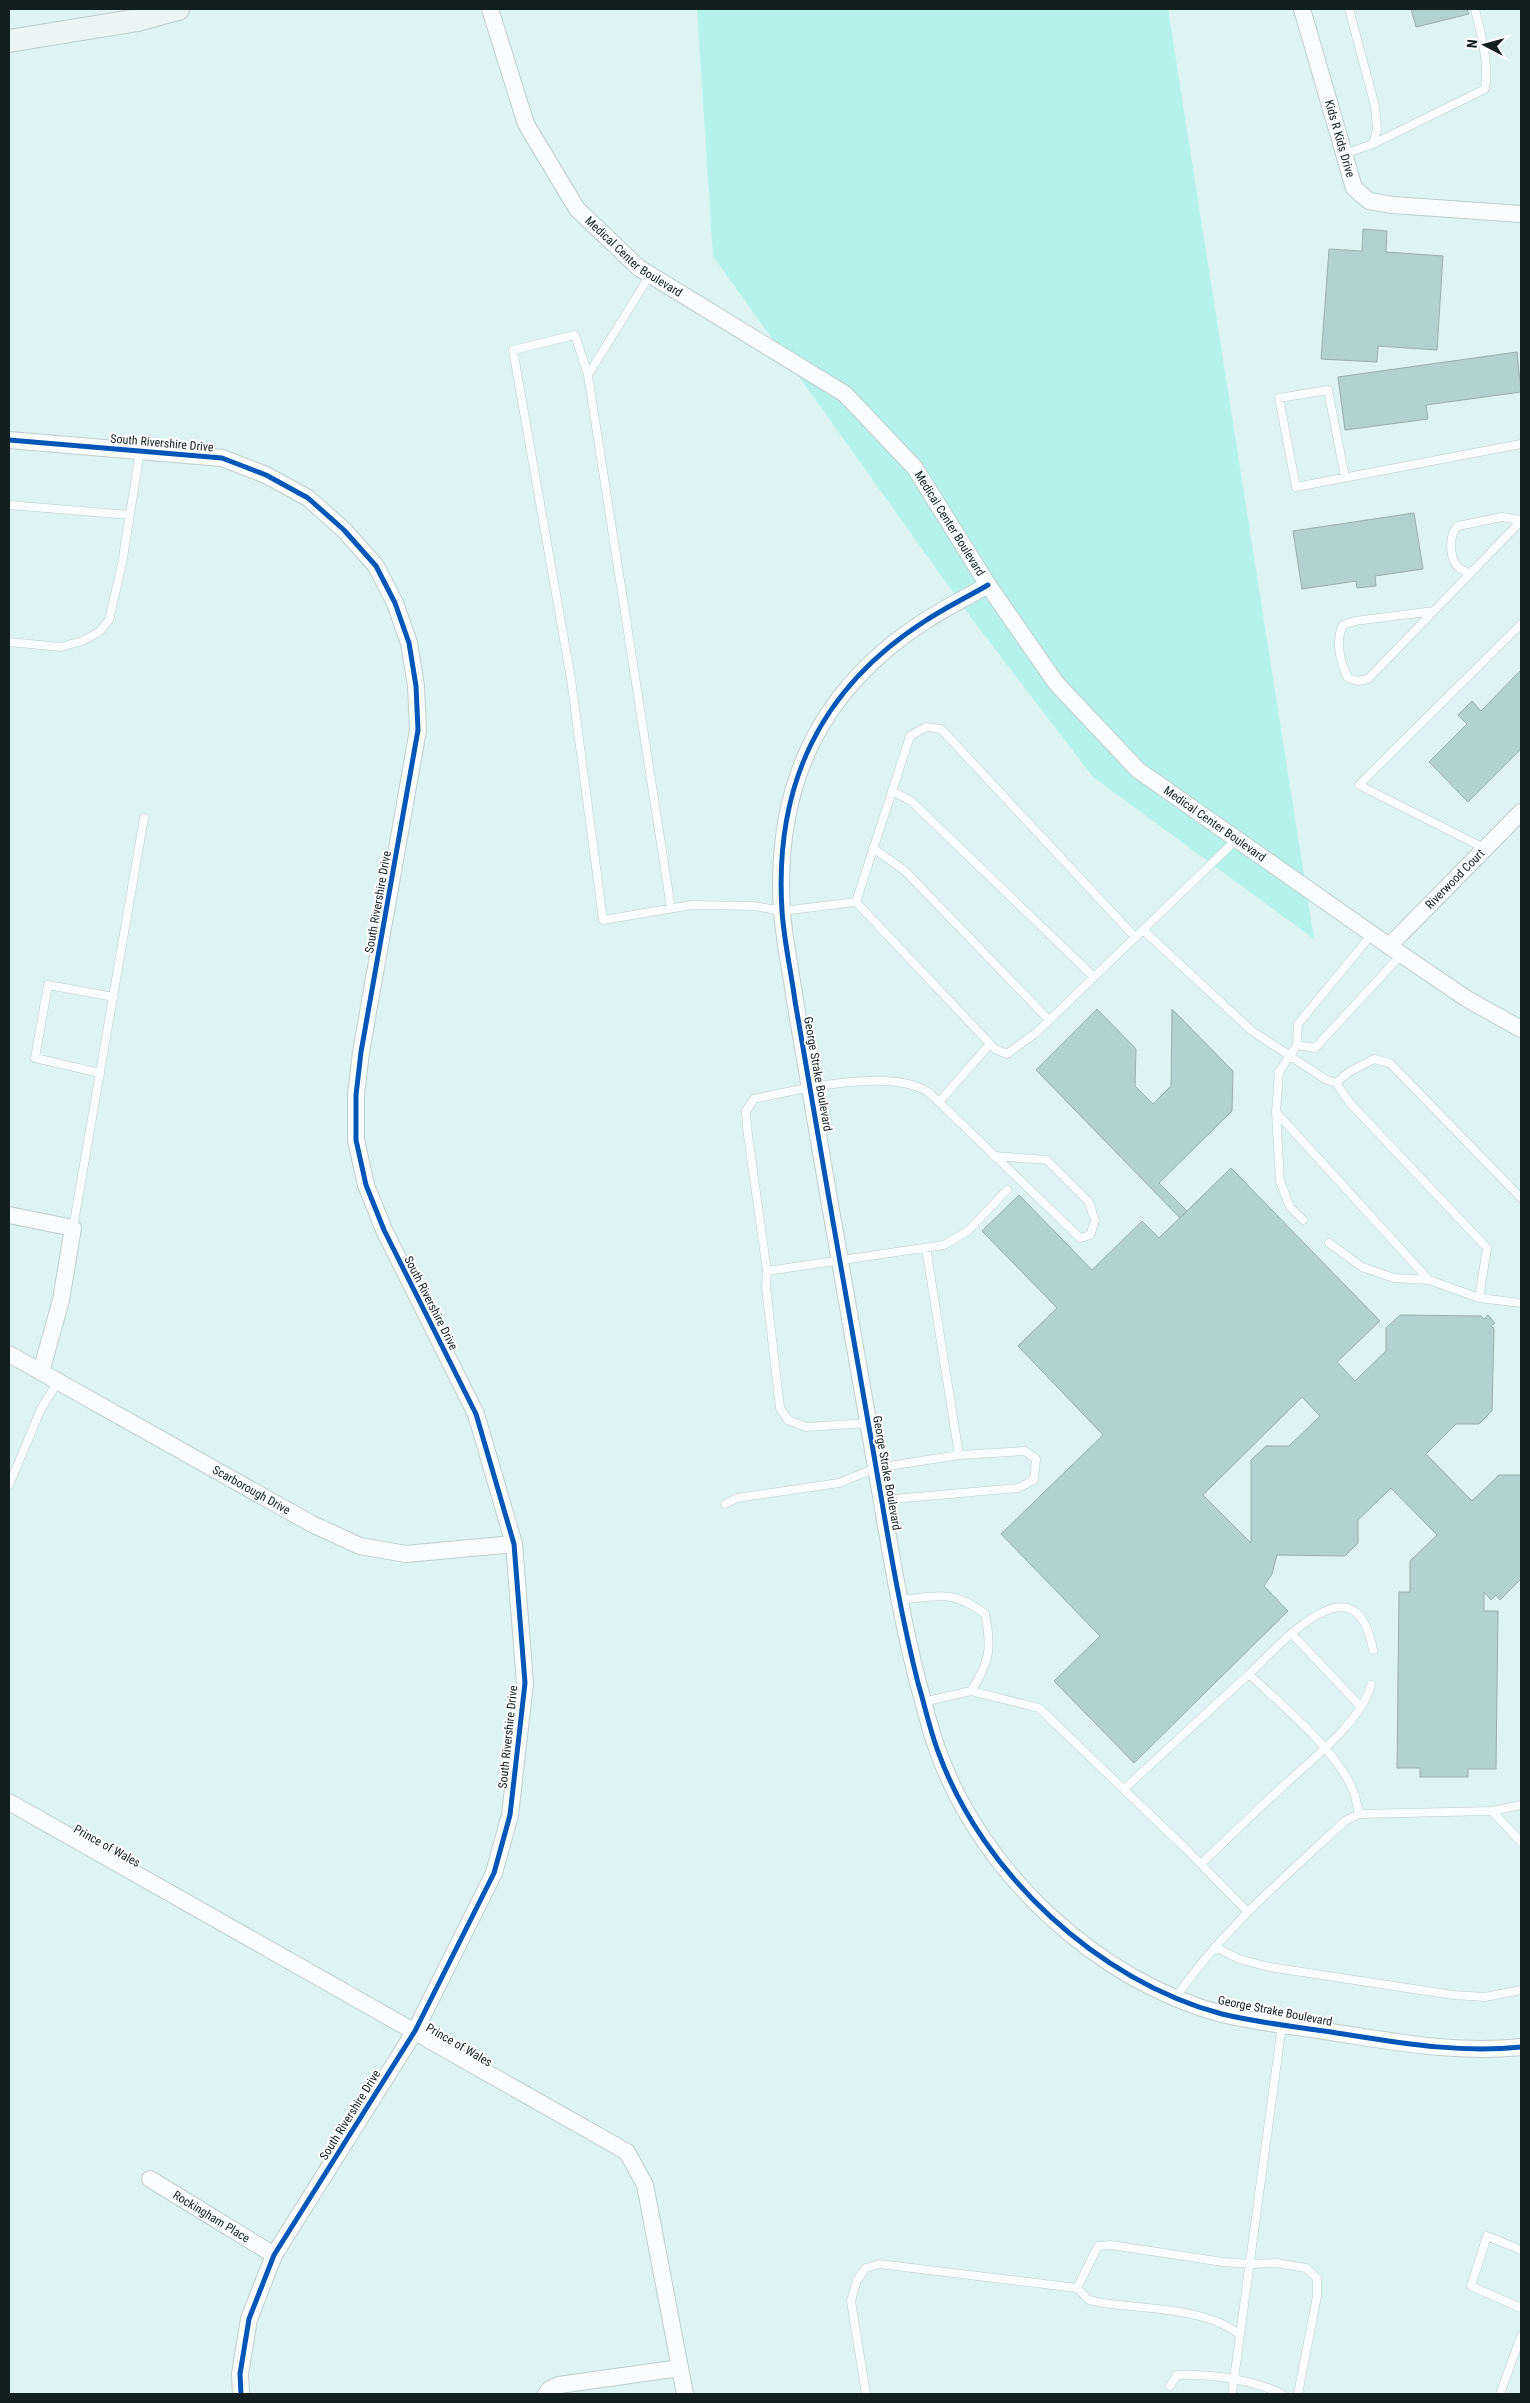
<svg xmlns="http://www.w3.org/2000/svg" width="1530" height="2403" font-family="'Roboto Condensed',sans-serif">
  <style>
    .green { fill: #b6f2ec }
    .building { fill: #b3d1ce; stroke: #9cacab; fill-rule: evenodd }
    .lines { fill: none; stroke-linecap: round; stroke-linejoin: round }
    .service-casing { stroke: #bccecc; stroke-width: 9 }
    .minor-casing { stroke: #bccecc; stroke-width: 18 }
    .secondary-casing { stroke: #bccecc; stroke-width: 24 }
    .service { stroke: #fafdfd; stroke-width: 8 }
    .minor { stroke: #fafdfd; stroke-width: 16 }
    .secondary { stroke: #eaf5f4; stroke-width: 22 }
    .cycleway-casing { stroke: #fff; stroke-width: 8 }
    .cycleway { stroke: #0057b8; stroke-width: 5 }
    .labels { text-anchor: middle; dominant-baseline: central; stroke-width: 4; stroke-linejoin: round; paint-order: stroke }
    .street-label { font-size: 12px; fill: #11201e; stroke: #fff }
  </style>
  <rect width="100%" height="100%" fill="#def4f2"/>
  <path class="green" d="M697,9H1168L1314,939L1093,777L972,619L713,256Z"/>
  <path class="building" d="M1411,9H1467L1469,14L1416,27Z
    M1363,229L1387,231L1386,252L1443,256L1437,350L1378,346L1377,362L1321,359L1329,249L1362,251Z
    M1517,352L1521,392L1426,405L1428,419L1345,430L1338,377Z
    M1414,513L1423,569L1375,576L1376,586L1357,588L1356,581L1302,589L1293,531Z
    M1521,670V749L1468,802L1429,762L1467,724L1458,715L1472,701L1481,711Z
    M1097,1009L1136,1049L1135,1086L1153,1104L1171,1086L1172,1009L1233,1071L1232,1111L1159,1183L1187,1211L1180,1218L1036,1070Z
    M1231,1168L1380,1321L1337,1362L1355,1381L1386,1351V1328L1400,1315L1481,1316L1484,1319L1488,1315L1495,1323L1491,1326L1494,1329L1492,1411L1479,1424H1456L1426,1454L1472,1501L1499,1475H1521V1579L1500,1600L1496,1595L1491,1600L1484,1592V1611H1498L1496,1769H1468V1777H1420V1768H1397L1399,1592H1410V1561L1437,1535L1391,1488L1358,1520V1543L1345,1556L1277,1555L1272,1574L1264,1586L1288,1611L1134,1763L1054,1681L1100,1636L1001,1534L1103,1435L1018,1346L1057,1308L982,1231L1019,1195L1092,1270L1142,1221L1159,1238ZM1302,1397L1320,1416L1289,1446H1266L1251,1460V1543L1203,1495Z"/>
  <g class="lines">
    <g class="service-casing">
      <path id="service" d="M1373,144L1485,89C1489,61 1481,35 1475,9
        M1344,154L1373,144L1377,129L1375,106L1349,9
        M650,275L588,375L575,335L513,350L571,679L603,920L692,905L754,906L782,911L856,902L995,1049L1007,1054L1037,1032L1237,839
        M588,375L671,908
        M1345,477L1328,390L1279,398L1296,487L1521,444
        M9,505L130,515
        M1470,574C1467,572 1462,570 1459,568C1449,559 1448,535 1458,526L1502,517L1521,520
        M1434,611L1355,621L1343,625C1335,640 1340,663 1348,678L1358,681L1368,679L1521,521
        M9,642L61,647L82,641L99,632L109,620L122,564L140,451
        M892,791L911,801L1094,977
        M873,848L905,871L1049,1020
        M1484,848L1359,785L1521,624
        M856,902L910,736L926,727L941,729L1135,937
        M1143,930L1252,1031L1325,1079L1336,1083L1349,1072L1374,1059L1390,1063L1521,1198
        M1372,934L1298,1024L1297,1045L1279,1072L1276,1112L1429,1280L1479,1298L1521,1303
        M990,1044L939,1102C935,1099 932,1095 928,1092C891,1067 795,1090 754,1099L746,1111L747,1128L767,1271L944,1245L969,1230L1007,1190
        M1297,1045L1315,1048L1402,954
        M100,1073L35,1058L48,985L114,997
        M1336,1083L1350,1103L1487,1248L1479,1298
        M939,1102L1080,1238L1090,1235L1095,1221L1089,1202L1047,1160L994,1156
        M1276,1112L1280,1181L1290,1207L1303,1220
        M73,1228L144,818
        M1329,1243L1362,1267L1394,1278L1429,1280
        M926,1248L959,1455
        M767,1271L766,1287L780,1408L788,1420L806,1427L868,1423
        M9,1485L41,1409L58,1382
        M725,1504L737,1498L839,1483L876,1468L959,1455L1025,1451L1036,1459L1034,1480L1018,1488L882,1500
        M900,1600C938,1596 952,1589 985,1614C992,1648 990,1662 971,1691
        M1292,1634L1361,1707
        M1249,1674C1283,1642 1356,1556 1373,1650
        M923,1702L971,1691L1039,1708L1185,1848L1247,1911
        M1124,1789L1249,1674C1282,1706 1333,1746 1352,1788C1356,1796 1357,1806 1359,1814
        M1492,1811L1521,1842
        M1201,1864C1228,1838 1254,1813 1282,1787C1309,1762 1362,1721 1371,1685
        M1215,1947L1239,1959L1269,1967L1453,1995L1485,1997L1521,1990
        M1176,1997C1222,1930 1285,1877 1345,1821L1359,1814L1492,1811L1521,1805
        M1521,2250L1487,2236L1471,2286L1521,2308
        M1077,2288L1089,2300L1103,2303C1145,2309 1207,2308 1240,2335
        M1170,2386L1177,2375C1210,2374 1251,2379 1282,2394
        M866,2394L851,2301L857,2280L866,2268L879,2264L1077,2288L1098,2246L1111,2245L1223,2262L1250,2264L1276,2263L1306,2268L1317,2278V2296L1298,2394
        M1232,2394L1282,2025
        M1500,2394L1521,2336"/>
    </g>
    <g class="minor-casing">
      <g id="minor">
        <path id="s1" d="M490,9L526,124L577,209L639,268L845,394L915,468L988,585L1056,683L1138,770L1389,946L1467,999L1521,1029"/>
        <path id="s2" d="M1302,9L1354,188L1369,201L1393,205L1521,214"/>
        <path d="M9,440L222,458L266,475L308,498L344,530L376,566L395,603L409,643L416,686L418,730L361,1052L356,1095V1140L366,1185L384,1230L476,1414L514,1544L525,1683L510,1815L494,1873L415,2031L274,2255L249,2319L240,2374L241,2394"/>
        <path d="M988,585C967,597 945,608 925,621C819,689 774,786 782,911C784,941 791,971 795,1001C820,1149 846,1296 872,1444C886,1524 898,1604 918,1683C925,1706 930,1731 939,1754C983,1874 1098,1981 1222,2014C1255,2022 1290,2026 1324,2031C1391,2041 1453,2054 1521,2047"/>
        <path id="s3" d="M1389,946L1521,812"/>
        <path d="M9,1215L73,1228L61,1300L41,1372"/>
        <path id="s4" d="M9,1354L312,1524L360,1546L406,1554L514,1544"/>
        <path d="M9,1802L627,2152L645,2185L680,2368"/>
        <path id="s5" d="M150,2179L274,2255"/>
        <path d="M546,2394L550,2389L559,2385L680,2368L685,2394"/>
      </g>
    </g>
    <g class="secondary-casing">
      <path id="secondary" d="M9,41L138,20L178,9"/>
    </g>
    <use href="#service" class="service"/>
    <use href="#minor" class="minor"/>
    <use href="#secondary" class="secondary"/>
    <g class="cycleway-casing">
      <path id="cycleway" d="M9,440L222,458L266,475L308,498L344,530L376,566L395,603L409,643L416,686L418,730L361,1052L356,1095V1140L366,1185L384,1230L476,1414L514,1544L525,1683L510,1815L494,1873L415,2031L274,2255L249,2319L240,2374L241,2394
        M988,585C967,597 945,608 925,621C819,689 774,786 782,911C784,941 791,971 795,1001C820,1149 846,1296 872,1444C886,1524 898,1604 918,1683C925,1706 930,1731 939,1754C983,1874 1098,1981 1222,2014C1255,2022 1290,2026 1324,2031C1391,2041 1453,2054 1521,2047"/>
    </g>
    <use href="#cycleway" class="cycleway"/>
  </g>
  <g class="labels">
    <g class="street-label">
      <text stroke="none"><textPath href="#s2" startOffset="135">Kids R Kids Drive</textPath></text>
      <text stroke="none"><textPath href="#s1" startOffset="294">Medical Center Boulevard</textPath></text>
      <text transform="translate(162 443) rotate(5)">South Rivershire Drive</text>
      <text stroke="none"><textPath href="#s1" startOffset="714">Medical Center Boulevard</textPath></text>
      <text stroke="none"><textPath href="#s1" startOffset="1119">Medical Center Boulevard</textPath></text>
      <text stroke="none"><textPath href="#s3" startOffset="94">Riverwood Court</textPath></text>
      <text transform="translate(378 902) rotate(-80)">South Rivershire Drive</text>
      <text transform="translate(818 1074) rotate(80)">George Strake Boulevard</text>
      <text transform="translate(431 1303) rotate(63)">South Rivershire Drive</text>
      <text transform="translate(887 1473) rotate(80)">George Strake Boulevard</text>
      <text stroke="none"><textPath href="#s4" startOffset="278">Scarborough Drive</textPath></text>
      <text transform="translate(508 1737) rotate(-84)">South Rivershire Drive</text>
      <text transform="translate(107 1846) rotate(29)">Prince of Wales</text>
      <text transform="translate(1275 2011) rotate(11)">George Strake Boulevard</text>
      <text transform="translate(459 2045) rotate(30)">Prince of Wales</text>
      <text transform="translate(350 2115) rotate(-58)">South Rivershire Drive</text>
      <text stroke="none"><textPath href="#s5" startOffset="72">Rockingham Place</textPath></text>
    </g>
  </g>
  <rect width="1530" height="2403" fill="none" stroke="#11201e" stroke-width="20"/>
  <g transform="translate(1485 45) rotate(276)" stroke="#ffffff" stroke-width="4" paint-order="stroke">
  <path d="M0-4L9 19L0 12L-9 19Z" fill="#11201e"/>
  <text y="-8" font-size="14" font-weight="bold" text-anchor="middle" fill="#11201e">N</text>
  </g>
</svg>
